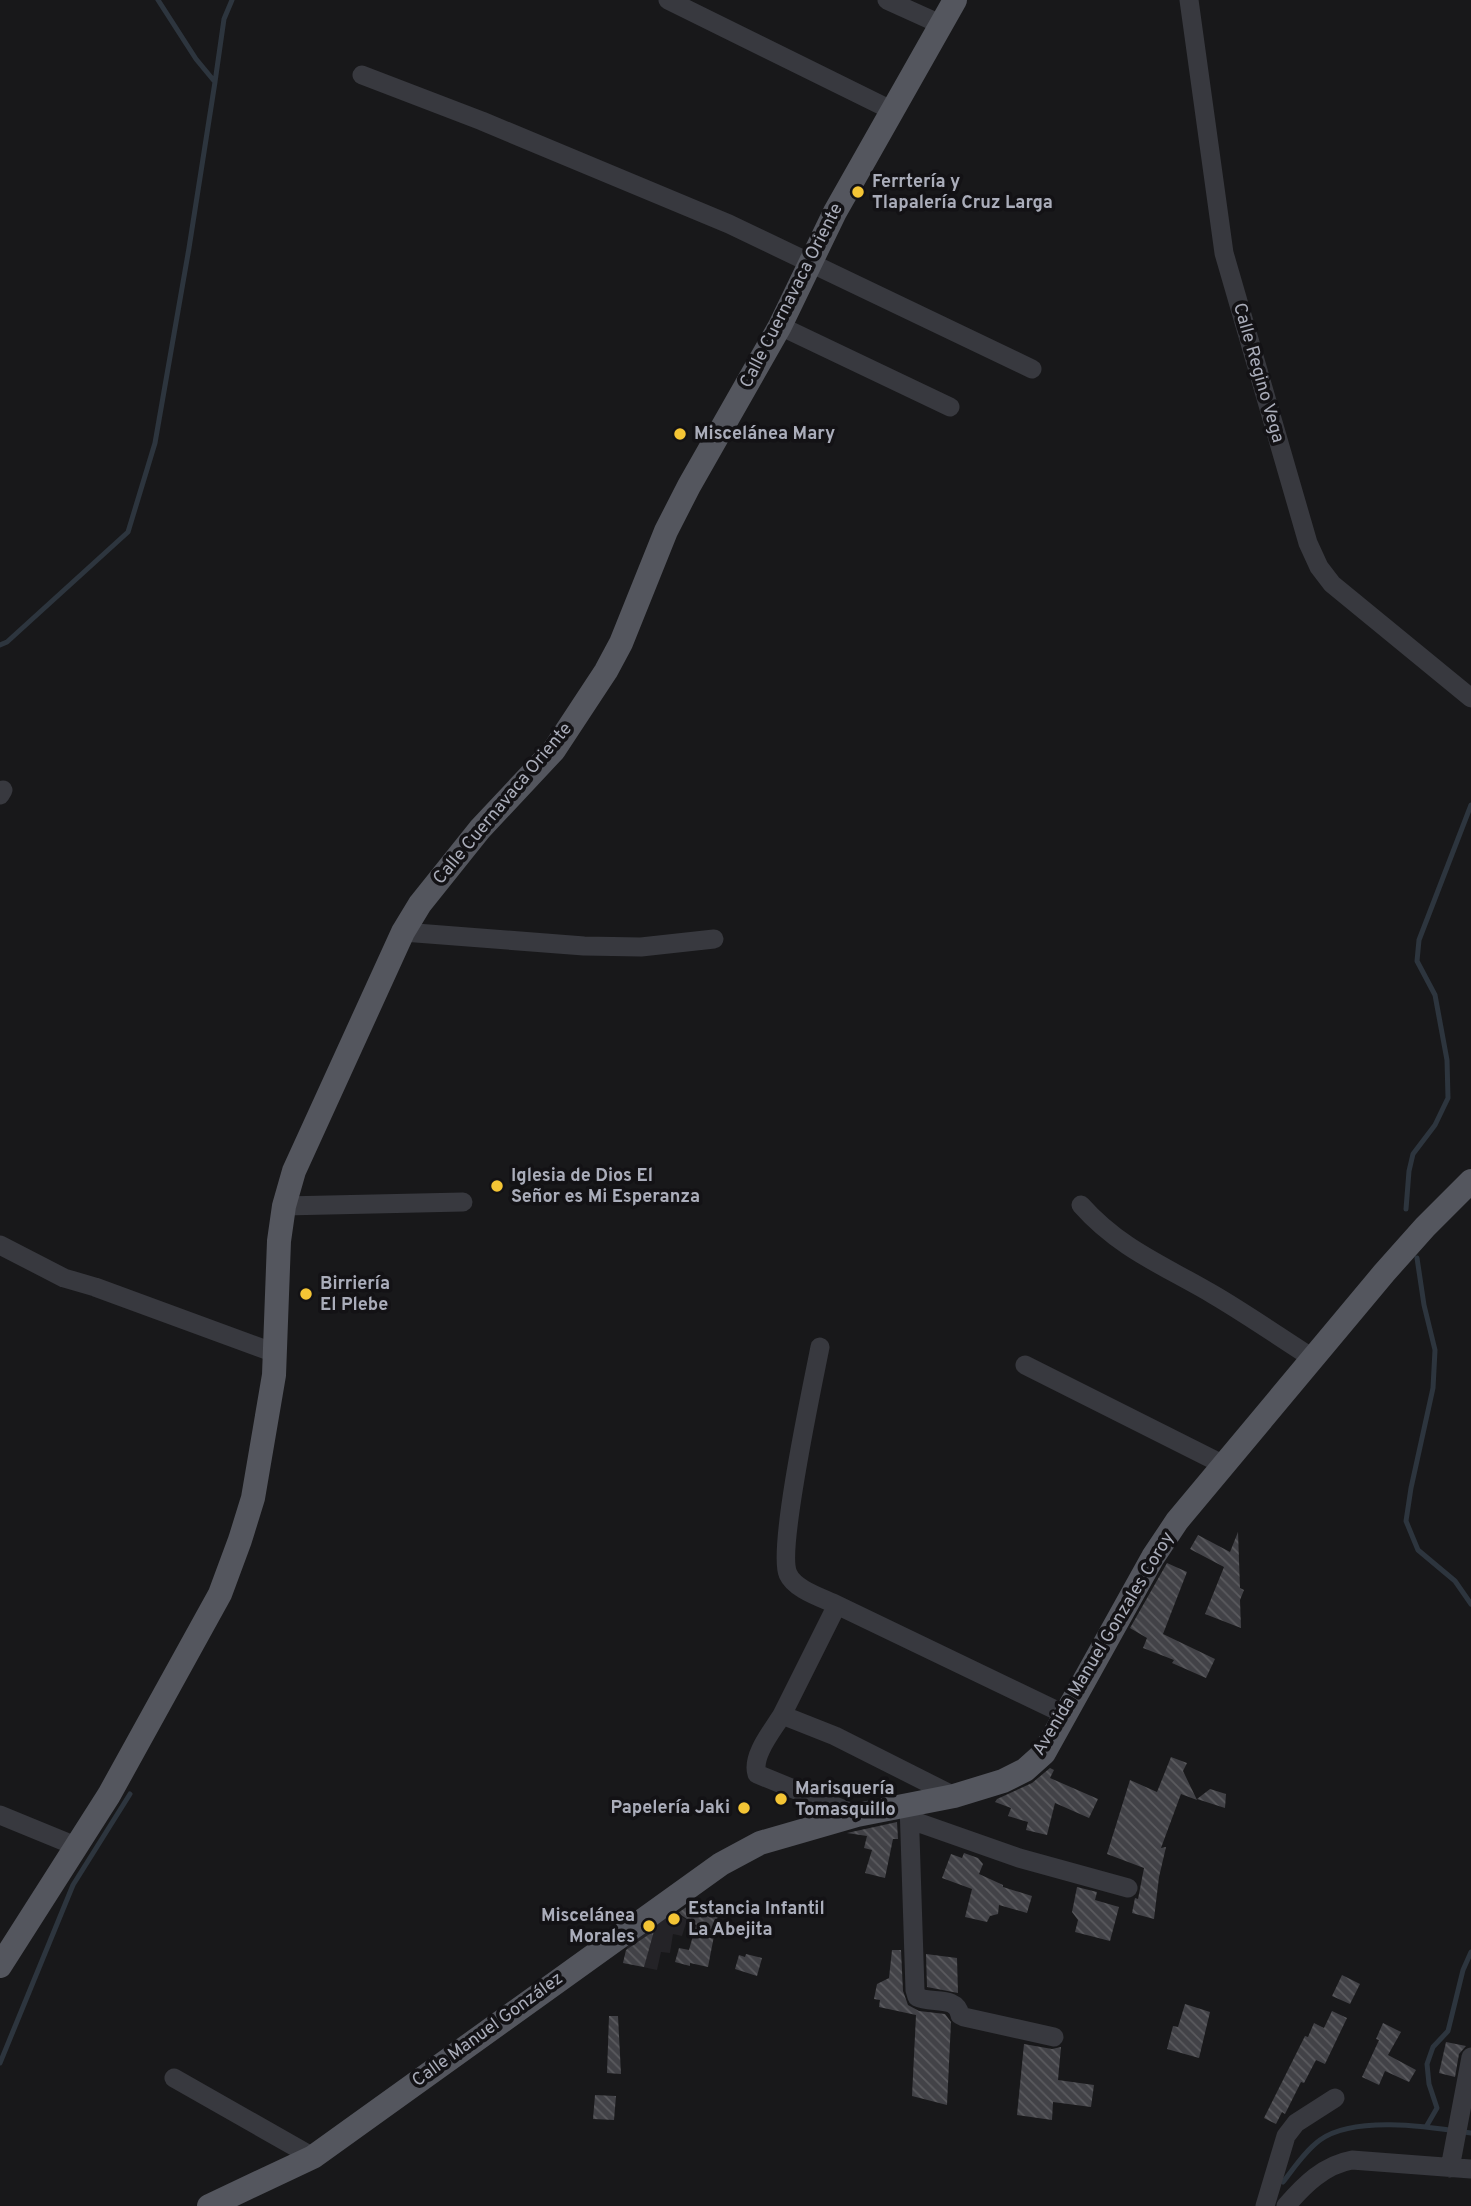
<svg xmlns="http://www.w3.org/2000/svg" width="1471" height="2206" font-family="Overpass,sans-serif">
  <style>
    .built { fill: #242327 }
    .lines { fill: none; stroke-linecap: round; stroke-linejoin: round }
    .stream { stroke: #2d353e; stroke-width: 5 }
    .building { fill: url(#building-back-hatch) }
    .minor { stroke: #38393f; stroke-width: 19 }
    .major { stroke: #54565e; stroke-width: 24 }
    .poi-dot { fill: #f4c535; stroke: #131215; stroke-width: 2.5 }
    .labels { text-anchor: middle; dominant-baseline: central; stroke-width: 7; stroke-linejoin: round; paint-order: stroke }
    .poi-label { font-size: 18px; font-weight: bold; fill: #aaadba; stroke: #131215; text-anchor: start }
    .street-label { font-size: 18px; fill: #aaadba; stroke: #131215 }
  </style>
  <defs>
    <pattern id="building-back-hatch" width="6" height="6" patternUnits="userSpaceOnUse" patternTransform="scale(1.75)"><rect width="6" height="6" fill="#424247"/><path d="M-1 5l2 2M0 0l6 6M5-1l2 2" fill="none" stroke="#5b5b5f"/></pattern>
  </defs>
  <rect width="100%" height="100%" fill="#18181a"/>
  <path class="built" d="M670,1910L687,1920L682,1936L673,1934L670,1953L661,1952L657,1970L623,1963L630,1937Z"/>
  <g class="lines">
    <path class="stream" d="M215,82L224,19L232,0
      M0,645L7,642L128,532L155,443L189,248L215,82L196,59L158,0
      M1406,1209L1409,1171L1413,1154L1435,1125L1448,1098L1447,1060L1435,995L1417,961L1419,940L1471,805
      M1417,1258L1424,1305L1435,1350L1433,1388L1411,1488L1406,1521L1418,1550L1455,1581L1471,1604
      M0,2063L73,1885L130,1794
      M1426,2127L1437,2108L1429,2084L1427,2064L1433,2047L1448,2031L1463,1970L1471,1952
      M1283,2182C1294,2168 1305,2151 1320,2140C1355,2115 1430,2127 1471,2133"/>
  </g>
  <path class="building" d="M1238,1532L1240,1588L1244,1590L1240,1600L1241,1628L1205,1614L1224,1567L1190,1549L1198,1535L1230,1552Z
    M1167,1563L1187,1572L1163,1634L1215,1659L1206,1678L1172,1663L1174,1660L1143,1648L1147,1638L1130,1628Z
    M1171,1757L1187,1763L1183,1771L1197,1800L1181,1794L1161,1848L1166,1847L1159,1877L1154,1919L1132,1913L1135,1898L1138,1899L1144,1868L1107,1854L1130,1780L1157,1792Z
    M1050,1768L1054,1770L1050,1778L1098,1799L1089,1818L1055,1803L1047,1835L1026,1830L1028,1822L1008,1816L1011,1808L995,1802L997,1799L1032,1783Z
    M1210,1789L1226,1794L1225,1808L1197,1799Z
    M897,1822L898,1839H893L885,1878L865,1873L872,1850L864,1848L867,1836L847,1833Z
    M964,1853L978,1858L983,1864L979,1874L1003,1885V1887L1032,1896L1027,1913L999,1905L998,1914L990,1916L987,1922L965,1917L972,1889L942,1878L951,1854L962,1858Z
    M1077,1887L1097,1892L1095,1900L1119,1907L1110,1941L1075,1932L1078,1920L1072,1912Z
    M692,1903L719,1910L708,1967L690,1963V1966L675,1962L679,1948L689,1950L696,1925L678,1913Z
    M654,1931L644,1967L623,1963L626,1950Z
    M892,1950H901L903,1991L908,2005L919,2011L945,2014L951,2022L947,2105L912,2096L916,2015L879,2007L880,2000L874,1999L877,1984L889,1978Z
    M746,1954L762,1958L757,1976L735,1969L739,1955L745,1957Z
    M926,1954L957,1958L958,1993L927,1987Z
    M1342,1975L1360,1984L1350,2004L1332,1996Z
    M1185,2004L1210,2012L1199,2058L1167,2049L1173,2026L1178,2027Z
    M1332,2011L1347,2018L1325,2064L1316,2060L1304,2083L1301,2082L1285,2114L1282,2112L1276,2124L1264,2118L1305,2036L1308,2037L1314,2023L1324,2028Z
    M609,2016H618L621,2074L607,2073Z
    M1383,2023L1401,2032L1388,2055L1416,2070L1409,2082L1385,2071L1379,2085L1362,2077L1379,2040L1376,2039Z
    M1446,2042L1466,2046L1459,2054L1455,2077L1439,2073Z
    M1024,2044L1052,2049L1061,2047L1058,2080L1094,2085L1091,2107L1053,2102L1052,2120L1017,2115Z
    M595,2095L616,2096L614,2120L593,2119Z"/>
  <g class="lines">
    <path class="minor" d="M668,0L891,110
      M887,0L940,24
      M1189,0L1224,253L1308,543L1319,567L1332,584L1471,698
      M362,75L482,121L729,224L1032,369
      M780,326L950,407
      M0,795L3,790
      M403,932L584,946L641,947L714,939
      M1081,1205C1120,1249 1165,1266 1214,1295C1248,1315 1281,1338 1314,1359
      M284,1206L463,1202
      M0,1245L64,1278L95,1287L275,1353
      M820,1347C813,1383 777,1550 788,1574C795,1590 823,1598 837,1605L1066,1715
      M1025,1365L1224,1465
      M782,1715L837,1605
      M909,1804L915,1990L917,1997C931,2004 957,1995 960,2015L964,2017L1054,2037
      M0,1815L78,1847
      M857,1815L757,1774C751,1756 773,1730 782,1715L835,1736L954,1796
      M911,1820L1019,1858L1128,1888
      M174,2078L313,2157
      M1450,2168L1471,2057
      M1265,2206L1286,2136L1296,2123L1335,2098
      M1286,2206C1304,2185 1324,2165 1352,2160L1471,2169"/>
    <path class="major" d="M0,1966L109,1795L220,1594L240,1540L253,1498L274,1375L279,1241L284,1206L294,1171L403,932L420,904L480,829L554,750L606,671L621,643L666,531L689,486L780,326L835,212L955,0
      M209,2206L313,2157L721,1864L760,1843L857,1815L954,1796L1003,1781L1025,1770L1044,1753L1153,1557L1177,1521L1384,1273L1425,1227L1471,1181"/>
  </g>
  <g class="poi-dot">
    <circle cx="858" cy="192" r="7"/>
    <circle cx="680" cy="434" r="7"/>
    <circle cx="497" cy="1186" r="7"/>
    <circle cx="306" cy="1294" r="7"/>
    <circle cx="781" cy="1799" r="7"/>
    <circle cx="744" cy="1808" r="7"/>
    <circle cx="674" cy="1919" r="7"/>
    <circle cx="649" cy="1926" r="7"/>
  </g>
  <g class="labels">
    <g class="poi-label">
      <text x="872" y="182">Ferrtería y<tspan x="872" dy="21">Tlapalería Cruz Larga</tspan></text>
      <text x="694" y="434">Miscelánea Mary</text>
      <text x="511" y="1176">Iglesia de Dios El<tspan x="511" dy="21">Señor es Mi Esperanza</tspan></text>
      <text x="320" y="1284">Birriería<tspan x="320" dy="21">El Plebe</tspan></text>
      <text x="795" y="1789">Marisquería<tspan x="795" dy="21">Tomasquillo</tspan></text>
      <text x="730" y="1808" text-anchor="end">Papelería Jaki</text>
      <text x="688" y="1909">Estancia Infantil<tspan x="688" dy="21">La Abejita</tspan></text>
      <text x="635" y="1916" text-anchor="end">Miscelánea<tspan x="635" dy="21">Morales</tspan></text>
    </g>
    <g class="street-label">
      <text transform="translate(792 296) rotate(-63)">Calle Cuernavaca Oriente</text>
      <text transform="translate(1258 373) rotate(74)">Calle Regino Vega</text>
      <text transform="translate(503 804) rotate(-50)">Calle Cuernavaca Oriente</text>
      <text transform="translate(1104 1644) rotate(-59)">Avenida Manuel Gonzales Coroy</text>
      <text transform="translate(488 2030) rotate(-36)">Calle Manuel González</text>
    </g>
  </g>
</svg>
